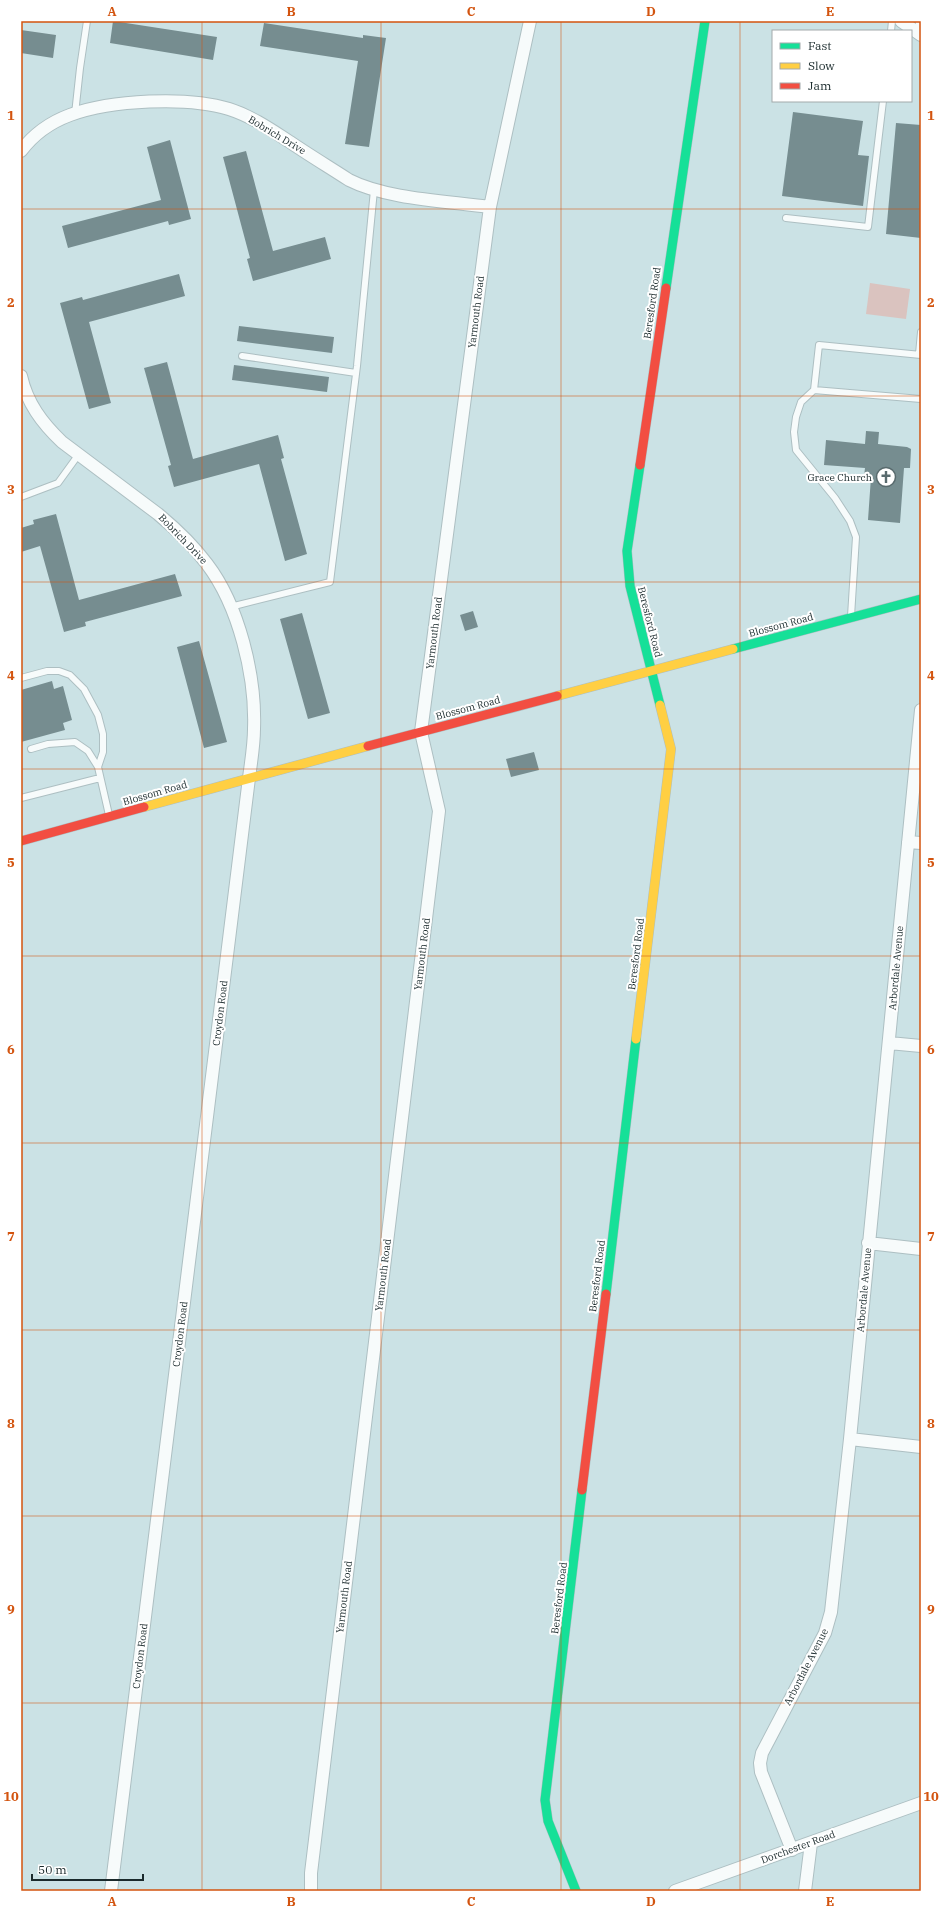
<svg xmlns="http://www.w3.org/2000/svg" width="942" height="1912" font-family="'IBM Plex Serif',serif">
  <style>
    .green { fill: #dac3bf }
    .building { fill: #768d90 }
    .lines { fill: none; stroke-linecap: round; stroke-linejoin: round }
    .lane-casing { stroke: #adbfc2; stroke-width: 8 }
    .street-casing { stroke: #adbfc2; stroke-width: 14 }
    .fast-casing { stroke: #adbfc2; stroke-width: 10 }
    .slow-casing { stroke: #adbfc2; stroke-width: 10 }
    .jam-casing { stroke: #adbfc2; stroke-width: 10 }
    .lane { stroke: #f7fbfb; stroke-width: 6 }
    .street { stroke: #f7fbfb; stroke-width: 12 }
    .fast { stroke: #16e098; stroke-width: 9 }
    .slow { stroke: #ffcf43; stroke-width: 9 }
    .jam { stroke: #f24e42; stroke-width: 9 }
    .grid { fill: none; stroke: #d3540f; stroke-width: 1; stroke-opacity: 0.55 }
    .labels { text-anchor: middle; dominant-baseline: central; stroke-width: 4; stroke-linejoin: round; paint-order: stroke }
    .street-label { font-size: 10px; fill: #1a2a2c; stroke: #fff }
    .poi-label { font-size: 10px; fill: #1a2a2c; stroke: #fff; text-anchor: end }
    .neatline { fill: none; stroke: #d3540f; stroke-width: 1.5 }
    .grid-label { font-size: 13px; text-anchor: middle; font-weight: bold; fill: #d3540f }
  </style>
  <rect width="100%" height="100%" fill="#cbe2e5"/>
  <path class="green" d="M870,283L910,289L906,319L866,314Z"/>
  <path class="building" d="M113,21L217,37L213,60L110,43Z
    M264,23L363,38V35L386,38L369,147L345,144L358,61L260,46Z
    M21,30L56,35L53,58L21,53Z
    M793,112L863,121L858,155L869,156L863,206L782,196Z
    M896,123L921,125V238L886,234Z
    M170,140L191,219L169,225L168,221L68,248L62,226L161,200L147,147Z
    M246,151L273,251L325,237L331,259L253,281L247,259L250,258L223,157Z
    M179,274L185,296L89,322L111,403L89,409L60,303L82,297L83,300Z
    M239,326L334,337L332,353L237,341Z
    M167,362L193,459L278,435L284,458L281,459L307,554L285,561L259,464L174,487L168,466L171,465L144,368Z
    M234,365L329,377L327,392L232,380Z
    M866,431L879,432L878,444L907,447L911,449L910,468H904L900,523L868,520L871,477L864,476L865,468L824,465L826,440L865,444Z
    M56,514L79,600L175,574L182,596L85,622L86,626L64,632L40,546L21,552V528L34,524L33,520Z
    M473,611L478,627L465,631L460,615Z
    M302,613L330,713L308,719L280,619Z
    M199,641L227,742L204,748L177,647Z
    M52,681L54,689L63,686L72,720L63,723L65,730L21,742V690Z
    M534,752L539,770L511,777L506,759Z"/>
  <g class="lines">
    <g class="lane-casing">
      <path id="lane" d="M891,31L892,21
        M918,33L919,21
        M75,114L80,68L87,21
        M786,218L868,227L883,101
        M919,354L921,332
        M242,356L356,373
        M814,390L921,399
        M21,497L58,483L79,454
        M230,607L330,582L357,366L374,190
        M851,616L856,537L850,521L835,498L796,450L794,432L796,417L801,402L814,390L819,345L921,355
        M21,678L47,671H59L70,675L84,689L98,715L103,734V752L98,767L109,815
        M31,749L48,744L75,742L88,751L98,767
        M21,798L100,778"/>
    </g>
    <g class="street-casing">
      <path id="street" d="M901,21L921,35
        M21,151C33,135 51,122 70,115C111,100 187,96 229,109C251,116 270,129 290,142C309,155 329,167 349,180C386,199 447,201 490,207
        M21,376C27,403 42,423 62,442L158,514C176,529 193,545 207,564C239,606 256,676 254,729C254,745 251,762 249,778L111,1891
        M908,842L921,843
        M889,1043L921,1046
        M868,1243L921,1249
        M850,1439L921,1447
        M792,1850L761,1772L760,1763L762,1753L825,1633L831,1612L850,1439L921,710
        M311,1891V1873L439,811L421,732L490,207L530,21
        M675,1891L921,1803
        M805,1891L811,1843"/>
    </g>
    <g class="fast-casing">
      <path id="fast" d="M666,288L705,21
        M640,465L627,551L630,586L660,705
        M733,649L921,599
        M606,1294L636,1039
        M576,1891L548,1821L545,1800L582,1490"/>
    </g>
    <g class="slow-casing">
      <path id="slow" d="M557,696L733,649
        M144,807L368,746
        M636,1039L671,749L660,705"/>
    </g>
    <g class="jam-casing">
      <path id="jam" d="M640,465L666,288
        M368,746L557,696
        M21,841L144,807
        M582,1490L606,1294"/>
    </g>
    <use href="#lane" class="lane"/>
    <use href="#street" class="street"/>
    <use href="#fast" class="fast"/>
    <use href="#slow" class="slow"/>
    <use href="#jam" class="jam"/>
  </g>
  <path class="grid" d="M202,21V1891M381,21V1891M561,21V1891M740,21V1891M21,209H921M21,396H921M21,582H921M21,769H921M21,956H921M21,1143H921M21,1330H921M21,1516H921M21,1703H921"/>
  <defs>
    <g id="church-ring" transform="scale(1)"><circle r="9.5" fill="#fff" stroke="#586a6d" stroke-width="1.5"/><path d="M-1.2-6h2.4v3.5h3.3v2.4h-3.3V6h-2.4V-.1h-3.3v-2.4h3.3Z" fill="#586a6d"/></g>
  </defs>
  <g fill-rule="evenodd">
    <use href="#church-ring" x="886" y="477"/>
  </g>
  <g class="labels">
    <g class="street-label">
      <text transform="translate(277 135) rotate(31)">Bobrich Drive</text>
      <text transform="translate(652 303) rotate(-82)">Beresford Road</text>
      <text transform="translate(476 312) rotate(-83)">Yarmouth Road</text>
      <text transform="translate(183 539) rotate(46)">Bobrich Drive</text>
      <text transform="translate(650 622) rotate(76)">Beresford Road</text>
      <text transform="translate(781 625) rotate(-15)">Blossom Road</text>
      <text transform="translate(434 633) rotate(-83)">Yarmouth Road</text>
      <text transform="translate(468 708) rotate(-15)">Blossom Road</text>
      <text transform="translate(155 793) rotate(-16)">Blossom Road</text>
      <text transform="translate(422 954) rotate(-83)">Yarmouth Road</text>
      <text transform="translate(636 954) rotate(-83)">Beresford Road</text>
      <text transform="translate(896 968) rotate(-85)">Arbordale Avenue</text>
      <text transform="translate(220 1013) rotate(-83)">Croydon Road</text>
      <text transform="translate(383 1275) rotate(-83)">Yarmouth Road</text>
      <text transform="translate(597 1276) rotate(-83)">Beresford Road</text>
      <text transform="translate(864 1290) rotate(-85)">Arbordale Avenue</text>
      <text transform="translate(180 1334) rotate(-83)">Croydon Road</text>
      <text transform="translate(344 1597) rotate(-83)">Yarmouth Road</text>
      <text transform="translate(559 1598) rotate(-83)">Beresford Road</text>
      <text transform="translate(140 1656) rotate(-83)">Croydon Road</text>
      <text transform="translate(806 1667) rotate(-63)">Arbordale Avenue</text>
      <text transform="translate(798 1847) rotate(-20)">Dorchester Road</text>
    </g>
    <g class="poi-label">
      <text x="872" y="477">Grace Church</text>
    </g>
  </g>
  <rect width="942" height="1912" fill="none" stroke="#ffffff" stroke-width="44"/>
  <rect x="772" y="30" width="140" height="72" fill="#ffffff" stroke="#a3aaab"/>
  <rect x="780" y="43" width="20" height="6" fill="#16e098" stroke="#a3aaab"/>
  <text x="808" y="50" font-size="12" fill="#1a2a2c">Fast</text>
  <rect x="780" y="63" width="20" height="6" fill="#ffcf43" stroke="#a3aaab"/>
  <text x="808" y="70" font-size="12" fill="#1a2a2c">Slow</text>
  <rect x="780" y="83" width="20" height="6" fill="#f24e42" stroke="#a3aaab"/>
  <text x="808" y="90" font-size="12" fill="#1a2a2c">Jam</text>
  <path d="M32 1874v6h111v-6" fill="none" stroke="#1a2a2c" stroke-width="2"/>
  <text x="38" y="1874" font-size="12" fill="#1a2a2c" stroke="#ffffff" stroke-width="3" paint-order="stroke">50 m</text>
  <rect x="22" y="22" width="898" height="1868" class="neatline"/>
  <g class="grid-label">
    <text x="112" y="16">A</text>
    <text x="291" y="16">B</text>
    <text x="471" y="16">C</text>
    <text x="651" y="16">D</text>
    <text x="830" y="16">E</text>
    <text x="11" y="120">1</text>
    <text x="931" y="120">1</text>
    <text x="11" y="307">2</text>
    <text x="931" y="307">2</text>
    <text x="11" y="494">3</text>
    <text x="931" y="494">3</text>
    <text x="11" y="680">4</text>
    <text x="931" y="680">4</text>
    <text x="11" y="867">5</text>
    <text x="931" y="867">5</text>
    <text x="11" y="1054">6</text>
    <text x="931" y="1054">6</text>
    <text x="11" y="1241">7</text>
    <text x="931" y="1241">7</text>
    <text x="11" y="1428">8</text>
    <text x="931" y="1428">8</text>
    <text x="11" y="1614">9</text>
    <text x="931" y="1614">9</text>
    <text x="11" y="1801">10</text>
    <text x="931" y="1801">10</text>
    <text x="112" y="1906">A</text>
    <text x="291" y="1906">B</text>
    <text x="471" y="1906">C</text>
    <text x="651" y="1906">D</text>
    <text x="830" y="1906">E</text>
  </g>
</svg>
